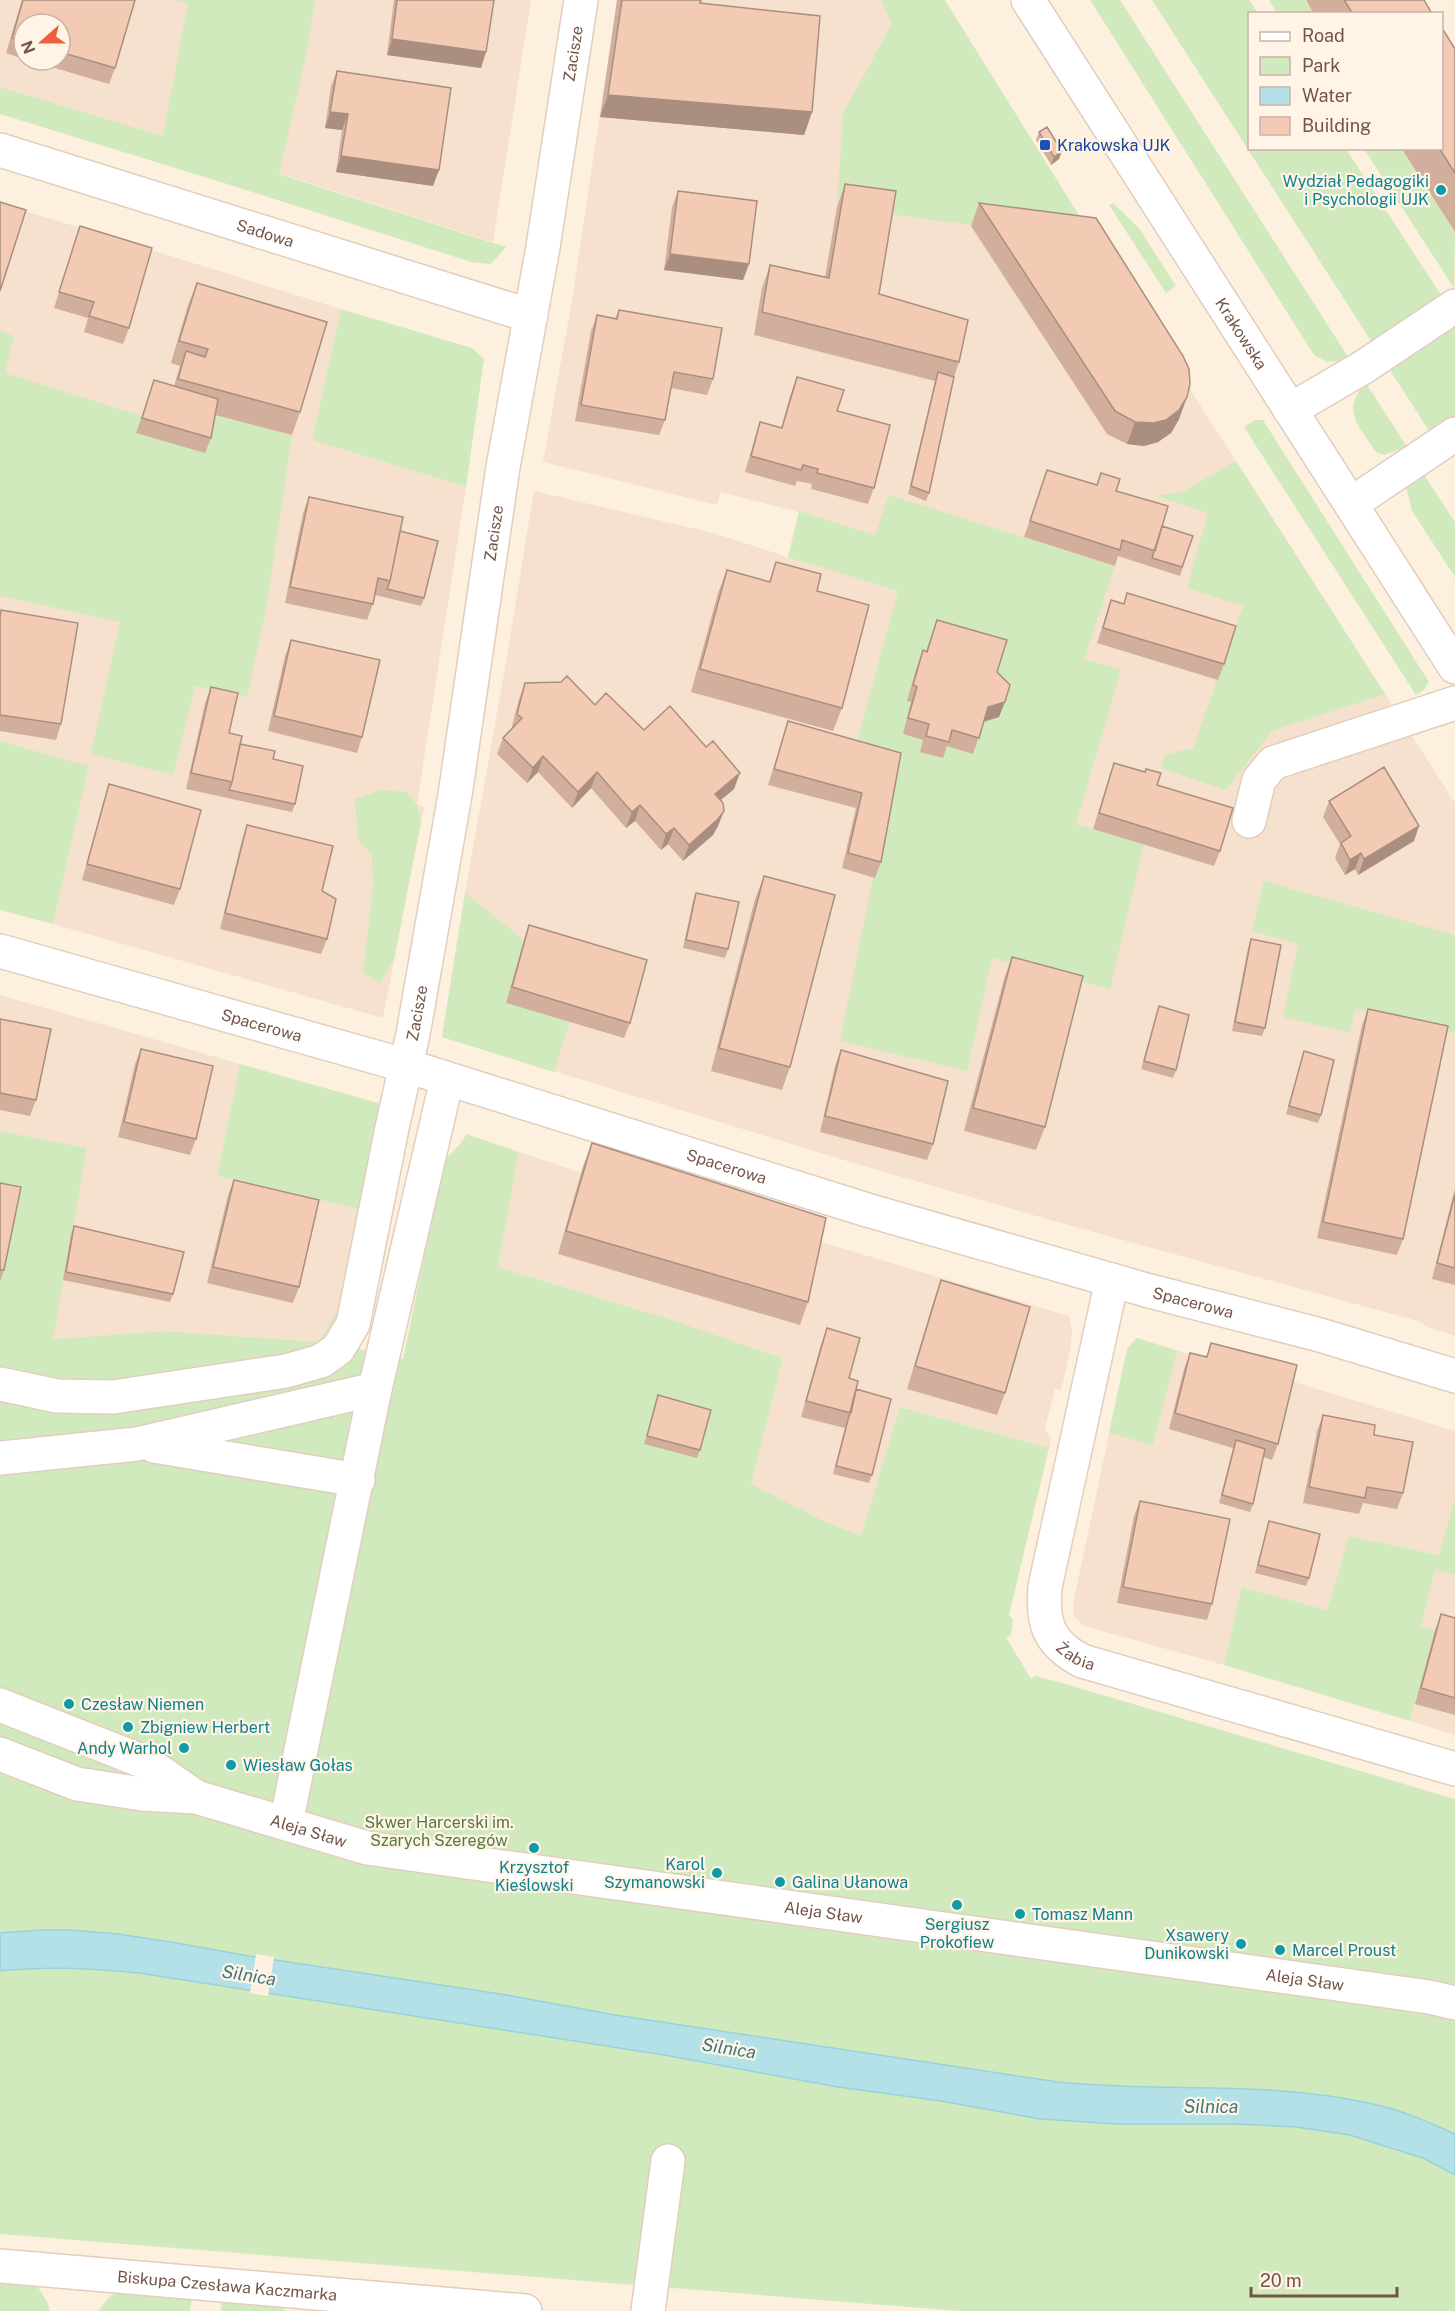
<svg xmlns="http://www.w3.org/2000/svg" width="1455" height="2311" font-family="'Public Sans',sans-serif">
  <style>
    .residential { fill: #f5e1cd; fill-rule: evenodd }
    .green { fill: #d1eabd }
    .water { fill: #b3e1e7; stroke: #99d2d9; stroke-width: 1.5 }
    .pier { fill: #fdf0df }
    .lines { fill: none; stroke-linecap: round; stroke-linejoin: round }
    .minor-casing { stroke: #e3cdbe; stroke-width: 36 }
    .minor { stroke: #fff; stroke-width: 33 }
    .wall { fill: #d1af9c }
    .shaded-wall { fill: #aa8e7f }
    .building { fill: #f3cbb5; stroke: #aa8e7f; stroke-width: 1.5 }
    .transit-dot { fill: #1a4fb4; stroke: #fff4e6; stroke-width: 2 }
    .culture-dot { fill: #0f9aa8; stroke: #fff4e6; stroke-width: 2 }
    .labels { text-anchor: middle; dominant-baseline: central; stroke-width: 4.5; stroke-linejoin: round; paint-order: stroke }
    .street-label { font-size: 16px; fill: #745446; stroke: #fff4e6 }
    .transit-label { font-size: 16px; fill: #164399; stroke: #fff4e6; text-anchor: start }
    .culture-label { font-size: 16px; fill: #0d838f; stroke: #fff4e6; text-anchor: start }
    .park-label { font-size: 16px; fill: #527a3d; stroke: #fff4e6 }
    .water-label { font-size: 18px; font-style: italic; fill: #3c7982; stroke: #fff4e6 }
  </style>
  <rect width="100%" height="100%" fill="#fdf0df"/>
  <path class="residential" d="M0,0H531L493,242L163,136L0,87ZM24,24H60V60H24Z
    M617,0H944L1093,238L1455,803V1336L1427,1327L1421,1322L1050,1220L847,1161L442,1037L465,893L505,668L534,491L713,533L788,557L799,512L720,492L717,505L543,462L572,300Z
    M0,203L341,309L312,440L466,487L417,804L424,807L383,1018L53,924L89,767L0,741Z
    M0,995L240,1064L217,1176L358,1209L340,1305L319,1342L165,1331L52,1339L87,1148L0,1131Z
    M519,1152L581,1173L583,1166L818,1241L1069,1316L1072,1331L1070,1351L1061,1390L1055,1389L1045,1428L1051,1439L1049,1448L901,1407L861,1536L822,1520L750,1484L783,1358L672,1320L498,1267Z
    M1137,1338L1205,1359L1291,1381L1455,1431V1497L1439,1555L1349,1536L1327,1610L1243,1587L1224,1665L1084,1626L1074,1616L1073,1604L1127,1349Z
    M1435,1570L1455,1575V1735L1410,1721L1435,1631L1421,1627Z"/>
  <path class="green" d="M175,0H315L304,65L279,174L506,247L491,264L471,262L224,183L0,114V87L163,136L188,3Z
    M881,0H945L1093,238L1088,241L837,207L843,113L892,24Z
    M1090,0H1120L1350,360L1327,362L1314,355Z
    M1152,0H1249L1258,13L1250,14V148L1346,149L1443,298L1373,344Z
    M1269,0H1305L1314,13H1277Z
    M1364,149H1401L1455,232L1454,288Z
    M1113,203L1139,228L1176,286L1166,293L1109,205Z
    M341,309L472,348L484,359L466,487L312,440Z
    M1455,323V422L1433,437L1388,367Z
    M0,331L14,336L5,373L142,416L137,433L212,415L292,435L267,604L247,697L195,686L173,775L91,754L120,622L0,596Z
    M1366,383L1407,447L1384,455L1376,452C1359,426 1340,410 1366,383Z
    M1255,420H1263L1429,682L1424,690L1416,695L1244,427Z
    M1236,461L1385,694L1272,731L1226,790L1161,768L1164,755L1193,748L1243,606L1187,588L1208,513L1156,496L1182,492Z
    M1421,470L1455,522V577L1412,511L1406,486Z
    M889,495L1115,566L1084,659L1121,670L1076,824L1144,844L1110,989L992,958L967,1071L840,1041L895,769L853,757L898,591L788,557L799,511L875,535Z
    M0,741L89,766L53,924L0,910Z
    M381,790L407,792L417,805L421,821L394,959L380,984L363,972L373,887L372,854L358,840L355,799Z
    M1264,881L1455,935V1033L1355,1009L1350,1033L1283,1017L1298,944L1252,931Z
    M465,893L524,940L570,1021L554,1072L442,1037Z
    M240,1064L378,1103L384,1107L364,1330L359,1349L403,1359L444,1162C450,1152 463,1144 466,1134L519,1152L498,1267L672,1320L783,1358L751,1484L822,1520L861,1536L900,1407L1049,1448L1009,1615L1013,1620L1011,1636L1006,1637L1031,1679L1036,1676L1062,1683L1455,1799V2311H959L0,2234V1131L87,1148L53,1339L165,1331L319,1342L340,1305L358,1209L217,1176Z
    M1137,1338L1177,1351L1153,1445L1109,1433L1127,1349Z
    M1455,1497V1575L1435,1570L1421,1627L1435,1630L1410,1721L1224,1665L1242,1587L1327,1610L1349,1536L1439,1555Z
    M0,2281L35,2282L47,2302L50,2311H0Z
    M123,2291L192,2297L190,2311H98L110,2296Z
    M222,2299L280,2304L286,2311H221Z"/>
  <path class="water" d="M41,1930H71L118,1934L177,1943L249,1956L507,1995L615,2015L1058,2082C1163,2093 1270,2080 1373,2104C1402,2110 1428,2122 1455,2134V2175L1423,2158L1378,2144L1350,2135L1296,2127L1236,2124H1118L1040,2119L941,2101L838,2087L664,2055L139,1973C92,1968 47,1966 0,1971V1933Z"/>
  <path class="pier" d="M256,1954L274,1957L268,1996L250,1993Z"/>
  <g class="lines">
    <g class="minor-casing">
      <g id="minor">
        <path id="s1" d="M1028,0L1455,667"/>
        <path id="s2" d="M0,150L531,316"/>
        <path d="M1290,410L1362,368L1455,306"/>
        <path d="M1351,504L1455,434"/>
        <path d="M1249,821L1259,780L1273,763L1455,703"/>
        <path id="s3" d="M0,951L407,1066L867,1210L1146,1290L1320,1335L1455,1376"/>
        <path id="s4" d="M1112,1280L1045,1587C1042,1623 1048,1643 1082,1661L1455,1769"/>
        <path id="s5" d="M0,1384L57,1396L113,1397L286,1371L321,1361L338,1349L353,1324L392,1128L413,1034L455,795L503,467L543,247L581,0"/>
        <path d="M154,1446L358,1480"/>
        <path d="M0,1458L137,1444L375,1389"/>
        <path d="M0,1705L147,1763L196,1797"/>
        <path id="s6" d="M0,1754L77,1784L142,1794L196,1797L367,1848L1429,1997L1455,2003"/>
        <path d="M286,1823L375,1389L447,1079"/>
        <path id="s7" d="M0,2266L525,2311"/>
        <path d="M648,2311L668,2161"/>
      </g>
    </g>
    <use href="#minor" class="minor"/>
  </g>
  <path class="wall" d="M22,0H135L115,68L109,84L28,60H60V24H24V59L6,53Z
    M394,0H494L481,68L387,55Z
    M617,0H701L700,3L812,112L804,135L600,117Z
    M1306,0H1424L1432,14H1314Z
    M1455,49V232L1401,148H1442Z
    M337,71L433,186L336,172L342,130L325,128L331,86Z
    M1039,132L1062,151L1059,159L1051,165L1036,140Z
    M845,184L879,294L959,362L954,377L929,493L926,501L908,494L935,381L754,335L762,288L770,265L825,277L837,207Z
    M678,191L749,264L743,280L664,270L672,207Z
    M979,203L1187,397L1179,419L1171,433L1158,442L1144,446L1127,444L1107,434L971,226Z
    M80,226L129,328L123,344L84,332L88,318L54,308Z
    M197,283L300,412L292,435L215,415L211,438L205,453L136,433L154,380L174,386L180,366L171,363L188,305Z
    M619,310L713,379L707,395L671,388L665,420L659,435L575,421L591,331L597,315L615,319Z
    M797,377L837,411L874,488L868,504L811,489L812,484L797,481L795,486L745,472L755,438L760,422L781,428L791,393Z
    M1047,470L1097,485L1101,473L1116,491L1162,526L1193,536L1180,576L1118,556L1115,566L1024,537Z
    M309,497L400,531L424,598L421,606L375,595L373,604L367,620L285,603L303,513Z
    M776,562L842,708L833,731L691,692L718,593L727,570L769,582Z
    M1111,600L1224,664L1218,680L1097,643Z
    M1,610L61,724L56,740L0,731V613Z
    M937,620L997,672L999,717L984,722L973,754L947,746L943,758L920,752L923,740L903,734L911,702L907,701L917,666L923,650L926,651Z
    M291,640L362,737L357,753L268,731L285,656Z
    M525,683L595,705L644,730L734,789L720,800L718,826L713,835L683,861L668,844L661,850L635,821L626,828L591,788L572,808L538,772L527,783L497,754L503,738L511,730L519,699Z
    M211,687L229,733L240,744L273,759L295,804L292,812L186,789L205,703Z
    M788,721L901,753L881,862L875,878L842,868L856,808L768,785Z
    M1114,763L1157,785L1220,851L1214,866L1093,829Z
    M109,784L180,889L174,905L82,880L104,800Z
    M1329,801L1414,841L1358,875L1355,869L1345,875L1335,858L1340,844L1323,817Z
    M247,825L322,891L327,939L321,954L220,929L242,840Z
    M764,876L790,1067L782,1090L711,1071L755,899Z
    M696,893L728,949L725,958L683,948L693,901Z
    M529,925L630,1023L624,1038L506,1003L524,940Z
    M1251,939L1265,1028L1262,1036L1232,1031L1248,948Z
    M1012,957L1045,1127L1036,1150L964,1131L1004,979Z
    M1159,1006L1176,1070L1173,1078L1141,1069Z
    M1368,1009L1403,1239L1397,1255L1317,1238L1362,1025Z
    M0,1019L36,1100L30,1116L0,1110Z
    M141,1049L196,1139L190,1155L118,1137L135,1064Z
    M841,1050L933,1144L927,1160L820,1132L835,1066Z
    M1304,1051L1321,1115L1318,1123L1286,1114Z
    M592,1143L808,1302L800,1325L558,1254L583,1166Z
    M234,1180L299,1287L293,1303L207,1283L228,1195Z
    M0,1183L4,1270L0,1282Z
    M1455,1188V1285L1432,1279Z
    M74,1226L173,1294L170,1302L63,1280L71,1234Z
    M941,1280L1005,1393L997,1415L907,1389L933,1303Z
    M827,1328L849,1378L856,1389L872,1475L869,1483L833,1474L845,1428L801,1417L821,1344Z
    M1211,1343L1278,1444L1272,1460L1263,1457L1253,1504L1250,1512L1219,1503L1233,1448L1169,1429L1184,1369L1190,1353L1206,1357Z
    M658,1395L700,1450L697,1458L644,1444Z
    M1323,1415L1374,1435L1403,1493L1397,1509L1363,1503L1359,1514L1303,1503L1317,1431Z
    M1140,1501L1212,1604L1207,1620L1117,1603L1134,1516Z
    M1269,1521L1309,1578L1306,1586L1255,1573Z
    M1441,1614L1455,1618V1715L1415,1704L1435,1630Z"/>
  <path class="shaded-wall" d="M392,39L486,52L481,68L387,55Z
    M608,95L812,112L804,135L600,117Z
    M330,112L348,114L342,130L325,128Z
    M1062,151L1059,159L1051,165L1054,157Z
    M341,156L439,170L433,186L336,172Z
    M670,254L749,264L743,280L664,270Z
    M1187,397L1179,419L1171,433L1158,442L1144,446L1127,444L1135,422Z
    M1005,702L999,717L982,722L988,707Z
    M543,756L538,772L527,783L533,768Z
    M597,772L591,788L572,808L578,792Z
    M740,773L734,789L709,810L715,794Z
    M640,805L635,821L626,828L632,812Z
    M724,811L718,826L713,835L683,861L689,845Z
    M1419,826L1414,841L1358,875L1364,859Z
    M674,828L668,844L661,850L666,834Z
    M1361,853L1355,869L1345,875L1350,860Z"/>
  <path class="building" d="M23,0H135L115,68L60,52V24H24V41L12,38Z
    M397,0H494L486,52L392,39Z
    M622,0H701L700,3L820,16L812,112L608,95Z
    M1344,0H1424L1432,14H1353Z
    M1442,28L1455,49V173L1439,148H1442Z
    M337,71L451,88L439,170L341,156L348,114L330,112Z
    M1047,127L1062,151L1054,157L1039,132Z
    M845,184L896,191L879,294L968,320L959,362L762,312L770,265L829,278Z
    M678,191L757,201L749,264L670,254Z
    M0,202L26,210L0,291Z
    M979,203L1096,218L1183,356L1189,369L1190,384L1187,397L1179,410L1166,420L1153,423L1135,422L1115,411Z
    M80,226L152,248L129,328L89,316L94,302L59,292Z
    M197,283L327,322L300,412L178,379L186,351L205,357L208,349L179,341Z
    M619,310L722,328L713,379L674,372L665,420L581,405L597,315L617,319Z
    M938,372L954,377L929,493L911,486Z
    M797,377L844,390L837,411L890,425L874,488L817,473L818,469L803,465L801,470L751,456L760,422L782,428Z
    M154,380L218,399L211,438L142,418Z
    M1047,470L1097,485L1101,473L1120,479L1116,491L1168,506L1155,551L1122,540L1120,550L1030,521Z
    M309,497L403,517L390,581L378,578L373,604L290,587Z
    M1162,526L1193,536L1182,567L1152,558Z
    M400,531L438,541L424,598L387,589L390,581Z
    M776,562L821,574L817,591L869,605L842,708L700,669L727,570L770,582Z
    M1127,593L1236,626L1224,664L1103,628L1111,600L1124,604Z
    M1,610L78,623L61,724L0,715V617Z
    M937,620L1007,640L997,672L1010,685L1005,702L988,707L979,738L952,730L949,742L926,736L929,724L908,718L917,687L913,685L923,650L927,652Z
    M291,640L380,660L362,737L274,716Z
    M567,676L595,705L606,693L644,730L670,706L706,747L713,741L740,773L715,794L723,803L724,811L718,819L689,845L674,828L666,834L640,805L632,812L597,772L578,792L543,756L533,768L503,738L522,718L517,714L525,683L561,682Z
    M211,687L238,693L229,733L242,736L232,782L191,773Z
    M788,721L901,753L881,862L848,853L862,793L774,769Z
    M240,744L275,751L273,759L303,766L295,804L229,790L232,782Z
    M1114,763L1145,772L1146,769L1161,773L1157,785L1233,808L1220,851L1099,813Z
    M1384,767L1419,826L1364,859L1361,853L1350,860L1341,843L1351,836L1329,801Z
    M109,784L201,810L180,889L87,864Z
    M247,825L333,846L322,891L336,899L327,939L225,913Z
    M764,876L835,895L790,1067L719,1048Z
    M696,893L739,902L728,949L686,940Z
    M529,925L647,960L630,1023L512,987Z
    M1251,939L1281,945L1265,1028L1235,1022Z
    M1012,957L1083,976L1045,1127L973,1108Z
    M1159,1006L1189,1015L1176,1070L1144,1061Z
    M1368,1009L1448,1026L1403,1239L1323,1222Z
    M0,1019L51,1029L36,1100L0,1093Z
    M141,1049L213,1066L196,1139L124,1122Z
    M841,1050L948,1081L933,1144L825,1116Z
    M1304,1051L1334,1060L1321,1115L1289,1106Z
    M592,1143L826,1218L808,1302L566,1231Z
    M234,1180L319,1200L299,1287L213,1267Z
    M0,1183L21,1187L4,1270H0Z
    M1455,1194V1268L1437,1263Z
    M74,1226L184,1252L173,1294L66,1272Z
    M941,1280L1030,1307L1005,1393L915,1366Z
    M827,1328L860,1338L849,1378L858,1381L851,1413L806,1401Z
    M1211,1343L1297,1365L1278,1444L1175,1413L1190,1353L1207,1357Z
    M856,1389L891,1399L872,1475L836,1466Z
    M658,1395L711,1410L700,1450L647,1436Z
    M1323,1415L1375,1425L1374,1435L1413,1442L1403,1493L1367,1487L1365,1498L1309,1487Z
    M1236,1440L1265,1449L1253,1504L1222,1495Z
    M1140,1501L1230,1519L1212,1604L1123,1587Z
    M1269,1521L1320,1534L1309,1578L1258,1565Z
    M1441,1614L1455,1618V1698L1421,1688Z"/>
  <rect class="transit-dot" x="1039" y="139" width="12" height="12" rx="3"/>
  <g class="culture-dot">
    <circle cx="1441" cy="190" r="6"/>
    <circle cx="69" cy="1704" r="6"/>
    <circle cx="128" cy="1727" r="6"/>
    <circle cx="184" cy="1748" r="6"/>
    <circle cx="231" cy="1765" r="6"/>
    <circle cx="534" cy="1848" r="6"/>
    <circle cx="717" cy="1873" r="6"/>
    <circle cx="780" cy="1882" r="6"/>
    <circle cx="957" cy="1905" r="6"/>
    <circle cx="1020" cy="1914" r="6"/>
    <circle cx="1241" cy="1944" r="6"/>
    <circle cx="1280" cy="1950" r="6"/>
  </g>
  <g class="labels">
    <g class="street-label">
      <text stroke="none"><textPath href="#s5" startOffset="1665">Zacisze</textPath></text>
      <text stroke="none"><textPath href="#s2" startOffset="278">Sadowa</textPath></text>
      <text stroke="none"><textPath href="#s1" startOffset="396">Krakowska</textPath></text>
      <text stroke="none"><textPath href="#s5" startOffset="1179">Zacisze</textPath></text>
      <text stroke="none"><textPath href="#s5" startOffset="693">Zacisze</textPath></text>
      <text stroke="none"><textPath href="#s3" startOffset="272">Spacerowa</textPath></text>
      <text stroke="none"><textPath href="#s3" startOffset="758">Spacerowa</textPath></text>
      <text stroke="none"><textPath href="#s3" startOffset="1244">Spacerowa</textPath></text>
      <text stroke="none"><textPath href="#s4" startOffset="396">Żabia</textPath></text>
      <text stroke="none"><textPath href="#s6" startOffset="320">Aleja Sław</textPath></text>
      <text stroke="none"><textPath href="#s6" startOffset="842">Aleja Sław</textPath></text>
      <text stroke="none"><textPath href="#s6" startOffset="1328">Aleja Sław</textPath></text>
      <text stroke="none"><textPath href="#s7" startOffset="228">Biskupa Czesława Kaczmarka</textPath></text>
    </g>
    <g class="transit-label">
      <text x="1057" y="145">Krakowska UJK</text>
    </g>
    <g class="culture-label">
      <text x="1429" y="181" text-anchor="end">Wydział Pedagogiki<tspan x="1429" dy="18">i Psychologii UJK</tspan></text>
      <text x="81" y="1704">Czesław Niemen</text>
      <text x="140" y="1727">Zbigniew Herbert</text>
      <text x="172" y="1748" text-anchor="end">Andy Warhol</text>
      <text x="243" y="1765">Wiesław Gołas</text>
      <text x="705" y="1864" text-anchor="end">Karol<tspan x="705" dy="18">Szymanowski</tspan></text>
      <text x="534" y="1867" text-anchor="middle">Krzysztof<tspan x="534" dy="18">Kieślowski</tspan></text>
      <text x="792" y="1882">Galina Ułanowa</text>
      <text x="1032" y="1914">Tomasz Mann</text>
      <text x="957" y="1924" text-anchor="middle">Sergiusz<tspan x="957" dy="18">Prokofiew</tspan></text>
      <text x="1229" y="1935" text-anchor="end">Xsawery<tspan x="1229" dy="18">Dunikowski</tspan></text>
      <text x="1292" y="1950">Marcel Proust</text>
    </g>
    <g class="park-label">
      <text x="439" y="1822">Skwer Harcerski im.<tspan x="439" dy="18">Szarych Szeregów</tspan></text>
    </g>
    <g class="water-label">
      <text transform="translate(249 1975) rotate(9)">Silnica</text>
      <text transform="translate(729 2048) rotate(9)">Silnica</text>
      <text x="1211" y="2106">Silnica</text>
    </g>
  </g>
  <rect x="1248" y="12" width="195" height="138" fill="#fff4e6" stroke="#c7b4a6" stroke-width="1.5"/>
  <rect x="1260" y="32" width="30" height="9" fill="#ffffff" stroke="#c7b4a6" stroke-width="1.5"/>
  <text x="1302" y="42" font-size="18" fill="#745446">Road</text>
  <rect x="1260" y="57" width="30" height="18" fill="#d1eabd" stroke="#c7b4a6" stroke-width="1.5"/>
  <text x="1302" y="72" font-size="18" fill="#745446">Park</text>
  <rect x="1260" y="87" width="30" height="18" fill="#b3e1e7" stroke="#c7b4a6" stroke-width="1.5"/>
  <text x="1302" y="102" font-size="18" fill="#745446">Water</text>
  <rect x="1260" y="117" width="30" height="18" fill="#f3cbb5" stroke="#c7b4a6" stroke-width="1.5"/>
  <text x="1302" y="132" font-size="18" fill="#745446">Building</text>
  <g transform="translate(42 42) rotate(249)"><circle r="28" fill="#fff4e6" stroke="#c7b4a6" stroke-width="1.5"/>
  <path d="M0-4.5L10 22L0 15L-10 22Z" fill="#ed5e3e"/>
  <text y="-9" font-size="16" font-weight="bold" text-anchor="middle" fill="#745446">N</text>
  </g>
  <path d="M1251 2287v9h146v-9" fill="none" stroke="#745446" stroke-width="3"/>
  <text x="1260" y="2287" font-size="18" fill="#745446" stroke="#fff4e6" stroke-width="4.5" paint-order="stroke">20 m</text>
</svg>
